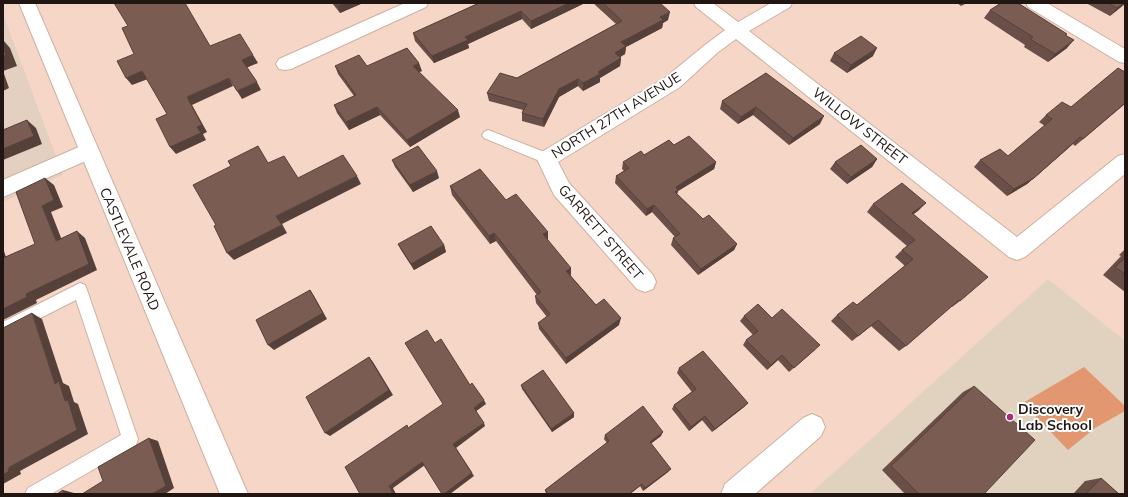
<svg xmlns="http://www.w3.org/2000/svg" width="1128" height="497" font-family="Mulish,sans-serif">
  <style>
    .commercial { fill: #e3d0c1 }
    .education { fill: #e1d2bf }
    .green { fill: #e29771 }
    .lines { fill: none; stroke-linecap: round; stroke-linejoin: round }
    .lane-casing { stroke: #ceb0a1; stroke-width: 2 }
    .street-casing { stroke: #ceb0a1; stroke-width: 2 }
    .secondary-casing { stroke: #ceb0a1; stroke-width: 2 }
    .lane { fill: #fff; fill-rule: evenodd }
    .street { fill: #fff; fill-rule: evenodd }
    .secondary { fill: #fff; fill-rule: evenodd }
    .wall { fill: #694f47 }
    .shaded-wall { fill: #55403a }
    .building { fill: #7a5c53; stroke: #55403a }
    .poi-dot { fill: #ab2b78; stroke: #fff; stroke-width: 1.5 }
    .labels { text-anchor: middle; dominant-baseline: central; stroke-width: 4; stroke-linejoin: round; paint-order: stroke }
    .street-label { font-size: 14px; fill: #211611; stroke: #fff }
    .poi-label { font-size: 14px; font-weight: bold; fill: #211611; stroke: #fff; text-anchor: start }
  </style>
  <rect width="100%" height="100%" fill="#f6d6c7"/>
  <path class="commercial" d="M3,14L63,175L3,202Z"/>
  <path class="education" d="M1048,279L1125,341V494H810Z"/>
  <path class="green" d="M1084,367L1125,406V411L1095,428L1068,450L1023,403Z"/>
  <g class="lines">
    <g class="lane-casing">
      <path id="lane" d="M488,130L552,155L553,159L552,163L547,164L484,138L482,135L484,132Z
        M80,283L85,285L87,290L138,439L136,445L51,494H25L28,488L121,435L76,300L3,337V322Z"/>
    </g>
    <g class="street-casing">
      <path id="street" d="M405,3H428L426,7L291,69L285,70L279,69L276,64L279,59Z
        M694,3H713L738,22L771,3H792L790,7L749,31L1017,237L1118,156L1125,154V174L1025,257L1017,260L1009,257L736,39L717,53L680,87L558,162L569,183L653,275L656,282L653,289L645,292L637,289L554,195L537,159L540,153L666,77L705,45L725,30L696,7Z
        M1026,3H1047L1125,49V63L1119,62L1028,7Z
        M88,143L95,145L98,151L95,157L3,197V180Z
        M812,414L821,418L825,427L821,436L755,494H721L725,484L803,418Z"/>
    </g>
    <g class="secondary-casing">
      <path id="secondary" d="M19,3H35L248,494H220Z"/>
    </g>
    <use href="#lane" class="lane"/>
    <use href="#street" class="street"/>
    <use href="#secondary" class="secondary"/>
  </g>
  <path class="wall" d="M332,3H363L340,13Z
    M479,3H585L531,29L522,19L468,44L469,48L434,63L415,41L413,33Z
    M593,3H660L668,20L663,23L662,28L626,47L625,54L620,57L621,58L620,66L600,78V82L583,91L578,86L559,97L544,127L522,121V113L523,110L489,101L487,93L517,78L616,24Z
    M957,3H967L961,6Z
    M1086,3H1125L1110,16Z
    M990,10L1066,35L1067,48L1048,62L1024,47L1025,45L984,18Z
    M834,53L873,56L847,73L830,61Z
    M335,66H367L422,71L419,72L460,117L410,147L380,115L349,130L337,113L334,105L354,96L338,74Z
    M766,73L820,124L789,145L753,115L738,124L720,109L722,101Z
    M1125,104L1075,146L1073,144L1027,184L1007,196L974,167L980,160L1008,156L1045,126L1039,122L1046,115L1071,107Z
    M674,145L716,162L714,169L678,191L677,194L703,219L737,244L734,250L698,275L671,245L673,238L675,237L652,212L646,216L615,183L616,176L624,171L622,169L623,162Z
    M877,159L872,167L847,184L830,169L835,162Z
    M392,160L439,178L413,192L395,167Z
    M450,186L506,200L548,232V240L571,276L596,305L619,325L566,364L539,329L538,323L547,317L536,303L535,296L537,295L496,241L490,244L452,195Z
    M873,204L919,210L913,214L960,301L952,307L951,306L906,346L899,351L871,326L852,341L831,321L837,315L857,305L905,266L895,257L902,250L907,246L867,212Z
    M398,244L444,245L446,252L414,270L401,250Z
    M1125,249V292L1103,275L1121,256L1119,255Z
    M744,316L772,318L815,350L789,372L778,360L767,370L743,345L746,340L753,335L740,321Z
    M679,368L748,403L744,407L712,432L702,420L689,431L672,409L674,405L692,392L677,373Z
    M521,385L574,413V417L552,432L522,389Z
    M974,386L984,494H905L882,470L963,392Z
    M605,435L661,436L651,443L668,472L643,491L640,486L630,494H546L545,490L607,443L604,439Z
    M1101,478L1119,494H1073L1085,481Z"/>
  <path class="shaded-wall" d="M344,3H363L340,13L338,6Z
    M569,3H585L531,29V21Z
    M1124,3H1125V4L1110,16L1117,8Z
    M521,11L522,19L468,44L469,48L434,63L432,56L465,37Z
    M670,12L668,20L663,23L662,28L626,47L625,54L614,61L615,53L621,42L660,17Z
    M3,40L10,48L17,66L3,71L9,88L3,91Z
    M1074,40L1067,48L1048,62L1055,54Z
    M877,48L873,56L847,73L851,65Z
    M253,55L258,63L246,68L242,60Z
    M621,58L620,66L600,78V82L583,91V83L598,72Z
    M419,63L422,71L415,73L413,66Z
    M142,71L148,79L132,85L126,78Z
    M229,78L233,86L192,105L207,132L203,134L206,140L176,154L170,147L197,127L187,97Z
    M578,79V86L559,97L544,127L543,119L559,89Z
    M257,82L261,90L242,99L237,91Z
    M377,107L380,115L349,130L346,122Z
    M756,107L753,115L738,124L741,117Z
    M458,110L460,117L410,147L407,140Z
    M824,116L820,124L789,145L793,138Z
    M27,120L36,128L42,144L3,160V149Z
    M1073,144L1027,184L1007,196L1014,189Z
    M877,159L872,167L847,184L851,177Z
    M716,162L714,169L678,191L676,197L673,199L676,187Z
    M437,171L439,178L413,192L410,185Z
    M357,176L361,184L282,224L287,233L234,260L227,253L276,216Z
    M45,178L54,185L63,207L51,212L65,248L56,241L42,206Z
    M926,203L919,210L905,221L912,213Z
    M654,205L652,212L646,216L647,209Z
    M77,231L85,238L97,270L36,300L37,303L3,320V309L26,294Z
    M548,232V240L543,234Z
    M494,233L496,241L490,244L489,236Z
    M737,244L734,250L698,275L701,269Z
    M444,245L446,252L414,270L411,264Z
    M3,248L9,266L3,263Z
    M571,268V276L566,271Z
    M310,290L314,296L327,319L274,350L268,345Z
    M32,313L42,319L63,383L69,386L74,402L78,404L88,434L20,471L21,474L3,484V475L65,401L55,384Z
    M621,318L619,325L566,364V358Z
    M878,320L871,326L852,341L858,336Z
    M782,355L778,360L767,370L771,365Z
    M369,357L373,362L393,395L330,436L325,433Z
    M484,400L486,404L475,412L474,408Z
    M748,403L744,407L712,432L715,429Z
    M574,413V417L552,432L551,429Z
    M705,416L702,420L689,431L691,427Z
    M484,423L485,426L456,448L474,476L450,494H444L453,444Z
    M663,432L661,436L648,446L650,442Z
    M149,438L158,441L174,488L165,494H152Z
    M422,462L425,465L393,488L396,494H393L389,486Z
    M671,469L668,472L643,491L645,488Z
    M642,484L640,486L630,494H629Z
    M63,490L74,493V494H64Z"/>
  <path class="building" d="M114,3H185L210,46L240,34L253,55L242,60L257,82L237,91L229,78L187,97L202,125L197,127L201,133L170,147L156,119L167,114L142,71L126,78L117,61L134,54L122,28L128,26Z
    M335,3H344L338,6Z
    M479,3H569L531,21L521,11L465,37L468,40L432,56L413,33Z
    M603,3H660L670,12L660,17L663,20L621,42L626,46L615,53L621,58L598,72L600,74L583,83L578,79L559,89L543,119L522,113L527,104L487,93L500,73L517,78L622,21Z
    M1001,3H1018L1067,34L1065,35L1074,40L1055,54L1030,39L1033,37L990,10Z
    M1108,3H1124L1117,8Z
    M861,36L877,48L851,65L834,53Z
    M3,47L6,55L3,56Z
    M407,48L419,63L413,66L458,110L407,140L377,107L346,122L334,105L356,95L335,66L359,55L367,66Z
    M1118,68L1125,72V103L1083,139L1080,137L1034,178L1014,189L980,160L1000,149L1008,156L1052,119L1046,115L1062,102L1071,107Z
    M766,73L824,116L793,138L756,107L741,117L722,101Z
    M27,120L34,136L3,149V130Z
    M689,136L716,162L676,187L678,190L675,192L703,219L709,215L737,244L701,269L673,238L680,234L654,205L647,209L616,176L629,168L623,162L641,151L644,155L669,140L674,145Z
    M861,145L877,159L851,177L835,162Z
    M258,146L268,163L284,156L298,178L343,155L357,176L276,216L282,225L227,253L214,226L216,225L193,185L231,166L228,161Z
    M418,146L437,171L410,185L392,160Z
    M480,169L506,200L516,194L548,232L543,234L571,268L566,271L596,305L604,299L621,318L566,358L538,323L550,314L535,296L541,292L494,233L489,236L450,186Z
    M45,178L54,200L42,206L56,241L77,231L89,264L26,294L27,297L3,309V258L35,244L16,192Z
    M902,183L926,203L912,213L988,277L960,301L959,300L906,346L878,320L858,336L837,315L853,302L857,305L913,259L902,250L915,240L873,204Z
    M431,226L444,245L411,264L398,244Z
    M1125,258V274L1115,267Z
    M310,290L323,313L268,345L256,320Z
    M758,304L772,318L782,309L820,345L794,368L782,355L771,365L746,340L758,331L744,316Z
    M32,313L55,384L59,381L65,401L68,400L77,430L8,468L9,471L3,475V328Z
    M427,330L435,343L441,339L470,385L472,383L484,400L474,408L484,423L453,444L472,473L444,494H442L422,462L389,486L393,494H360L345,467L407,425L408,428L443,404L405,343Z
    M703,351L748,403L715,429L705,416L691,427L674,405L696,389L679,368Z
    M369,357L389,390L325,433L306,397Z
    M543,370L574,413L551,429L521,385Z
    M974,386L1035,440L984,494H919L891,466Z
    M643,406L663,432L650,442L671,469L645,488L642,484L629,494H548L545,490L609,441L605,435Z
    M149,438L166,486L152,494H82L103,481L98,467Z
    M1101,478L1119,494H1086Z
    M63,490L64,494H57Z"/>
  <circle class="poi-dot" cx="1010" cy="417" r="4"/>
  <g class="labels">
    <g class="street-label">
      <text transform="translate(616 115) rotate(-32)">NORTH 27TH AVENUE</text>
      <text transform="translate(860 126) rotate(38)">WILLOW STREET</text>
      <text transform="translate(601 232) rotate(49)">GARRETT STREET</text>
      <text transform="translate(130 249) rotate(67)">CASTLEVALE ROAD</text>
    </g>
    <g class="poi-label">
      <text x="1018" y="409">Discovery<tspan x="1018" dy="16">Lab School</tspan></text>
    </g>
  </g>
  <rect width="1128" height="497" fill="none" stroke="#211611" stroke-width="8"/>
</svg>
